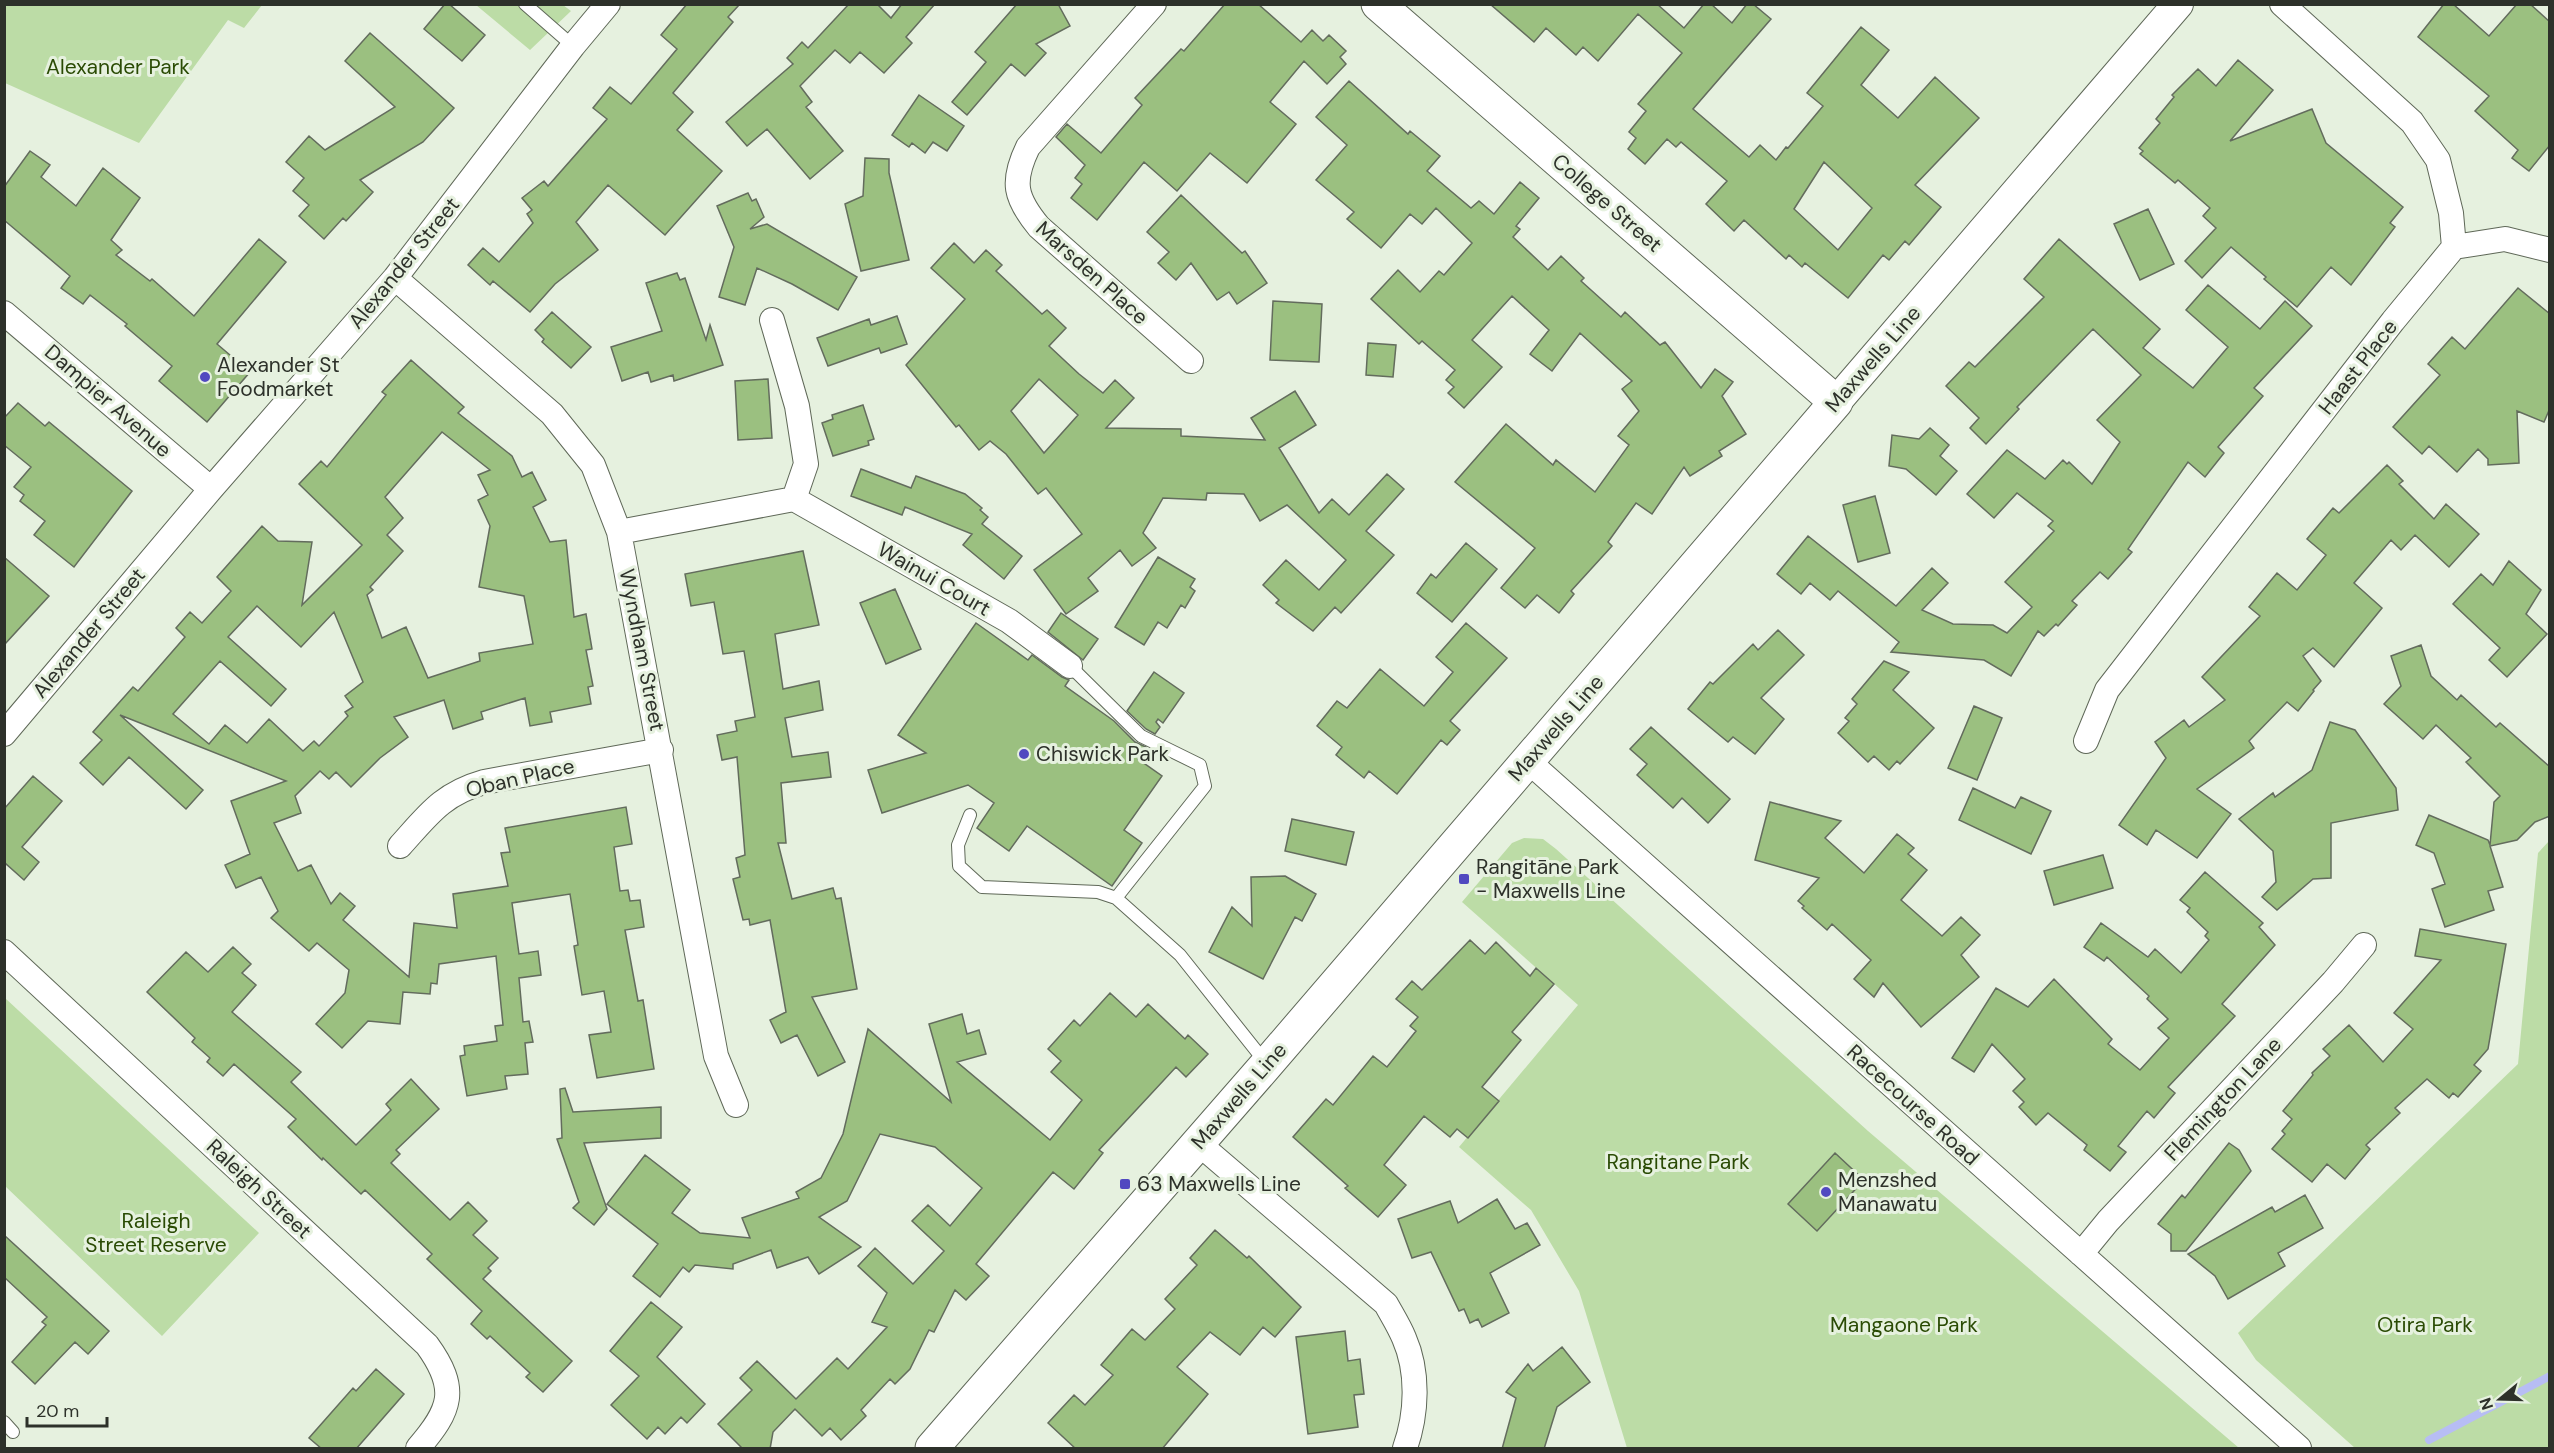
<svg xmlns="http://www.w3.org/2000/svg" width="2554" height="1453" font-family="'DM Sans',sans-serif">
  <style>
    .green { fill: #bcdca6 }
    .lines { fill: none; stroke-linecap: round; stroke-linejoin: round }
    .stream { stroke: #b7bdf4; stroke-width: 8 }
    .building { fill: #9bc080; stroke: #636c5d; stroke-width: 1.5; fill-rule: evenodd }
    .service-casing { stroke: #5f6858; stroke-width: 14 }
    .minor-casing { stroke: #5f6858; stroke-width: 26 }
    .tertiary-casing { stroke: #5f6858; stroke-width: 32 }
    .secondary-casing { stroke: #5f6858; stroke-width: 35 }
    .service { stroke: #fff; stroke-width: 12 }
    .minor { stroke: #fff; stroke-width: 24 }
    .tertiary { stroke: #fff; stroke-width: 30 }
    .secondary { stroke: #fff; stroke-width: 33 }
    .poi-dot { fill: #5149c0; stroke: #e6f1df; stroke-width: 2 }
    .labels { text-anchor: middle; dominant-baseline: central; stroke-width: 6; stroke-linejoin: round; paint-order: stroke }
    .park-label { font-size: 21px; fill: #2a4b04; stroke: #e6f1df }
    .street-label { font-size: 21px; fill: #2d312a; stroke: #e6f1df }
    .poi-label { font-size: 21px; fill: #2d312a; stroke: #e6f1df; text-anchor: start }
  </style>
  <rect width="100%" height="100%" fill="#e6f1df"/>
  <path class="green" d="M5,4H262V5L244,28L228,20L139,143L5,83Z
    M476,5H563L571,11L530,50Z
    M1524,838L1543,839L1556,849L1868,1131L2239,1448H1627L1579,1291L1531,1210L1459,1147L1578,1005L1462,902L1512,843Z
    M2549,841V1448H2355L2256,1360L2238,1333L2518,1064L2538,853Z
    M5,998L259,1233L162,1336L5,1186Z"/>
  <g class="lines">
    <path class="stream" d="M2429,1440L2550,1376"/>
  </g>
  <path class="building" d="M445,4H449L485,35L462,61L424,29Z
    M687,4H740L728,17L733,22L673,93L693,112L677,130L722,171L665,235L608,185L576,222L598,250L555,284L530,312L493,281L490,285L468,265L483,248L499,262L533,223L527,214L532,210L522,198L544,181L548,186L607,119L593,108L610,87L631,104L677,49L661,35Z
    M849,4H877L891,18L902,4H935L906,37L912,43L884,73L860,52L850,63L835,50L800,86L812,102L806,107L843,151L810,179L767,129L747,146L726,122L793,64L787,58L802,42L808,48Z
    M1017,4H1058L1070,26L1036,44L1046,53L1025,76L1011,64L967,115L952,102L986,62L975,52Z
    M1225,4H1258L1301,42L1312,30L1323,41L1329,35L1346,51L1340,57L1346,64L1327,84L1304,61L1270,102L1296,124L1247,183L1210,153L1177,191L1144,162L1097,220L1071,198L1082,184L1075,178L1085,165L1056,137L1067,124L1101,153L1142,105L1135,98L1181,49L1184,51Z
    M1490,4H1657L1684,28L1704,4H1711L1732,23L1747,4H1753L1771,19L1693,109L1749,157L1760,145L1776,160L1786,147L1788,148L1823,106L1807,93L1861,27L1889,50L1861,85L1898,118L1935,77L1979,118L1915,185L1941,207L1909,245L1905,241L1889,260L1883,255L1848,298L1805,263L1802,267L1789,255L1786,259L1744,220L1734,231L1706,204L1727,181L1681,142L1676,147L1667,139L1645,164L1628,149L1636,138L1629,132L1646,111L1638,104L1682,53L1638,14L1598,61L1583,47L1576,55L1546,28L1534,42ZM1824,162L1872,208L1838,250L1794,209Z
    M2444,4H2453L2489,36L2517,4H2530L2550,22V145L2529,171L2512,158L2518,150L2475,111L2489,96L2418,37Z
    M370,33L454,108L423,142L360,180L373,192L346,221L343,218L324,239L299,216L309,205L293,191L304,178L286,162L309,136L325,150L395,107L345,61Z
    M2238,60L2273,90L2230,141L2312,109L2326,143L2403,207L2390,223L2395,227L2351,285L2331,267L2297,307L2264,279L2266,277L2231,247L2202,278L2185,261L2216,228L2203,216L2210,208L2178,180L2175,183L2140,154L2143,151L2139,148L2160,123L2156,119L2174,97L2172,95L2198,69L2216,86Z
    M1349,81L1408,134L1410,131L1440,156L1427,171L1471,208L1479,201L1494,214L1520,182L1539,198L1516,226L1520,229L1513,237L1548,270L1561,256L1584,278L1581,281L1621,317L1625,312L1660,345L1665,342L1701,388L1715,369L1733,382L1722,396L1746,434L1719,451L1722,456L1690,476L1684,467L1652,514L1636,503L1608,542L1612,546L1571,591L1574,594L1559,613L1537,595L1525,608L1501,588L1535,548L1455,482L1506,424L1553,465L1556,460L1595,492L1629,445L1618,436L1639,411L1622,389L1632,381L1580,333L1552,371L1530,354L1549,330L1512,296L1472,340L1502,367L1464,408L1448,393L1454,387L1446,380L1455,370L1422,341L1419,344L1371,299L1398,270L1420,292L1439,271L1444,275L1472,243L1436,208L1422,224L1410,214L1381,248L1347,219L1354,212L1316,180L1347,145L1316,117Z
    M919,95L964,126L947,151L933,142L925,153L912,143L909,147L892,135Z
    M30,151L50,165L41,177L76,206L103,168L140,198L111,240L122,250L116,255L150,281L152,279L194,316L259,239L286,262L217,344L250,372L207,422L159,381L172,366L125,326L127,324L90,295L83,304L61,288L70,276L4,220V187Z
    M865,158L889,159V173L909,260L861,271L845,204L863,196Z
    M748,193L752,201L756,199L764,217L750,229L767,224L857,277L838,310L792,284L757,268L745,305L719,297L734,247L717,206Z
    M1181,195L1242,253L1245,251L1267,283L1237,304L1229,292L1217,300L1191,263L1176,280L1158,263L1169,252L1147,232Z
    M2148,209L2174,264L2140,280L2114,224Z
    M2059,239L2160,329L2143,348L2193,388L2228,347L2186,310L2208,285L2260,329L2285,301L2312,326L2254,388L2263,396L2218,447L2224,453L2205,477L2188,462L2128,549L2132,552L2108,579L2100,572L2072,601L2077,605L2058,626L2056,624L2044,636L2038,631L2011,676L1984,660L1891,652L1899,642L1838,591L1830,600L1810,583L1801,594L1777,574L1808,536L1896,606L1932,568L1948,583L1922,610L1953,624L1993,625L2007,633L2032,607L2005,582L2054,531L2048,526L2053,521L2017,493L1994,518L1967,494L2007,450L2045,479L2063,460L2067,464L2069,462L2092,484L2120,442L2097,420L2141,375L2093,329L2017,407L2019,409L1986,444L1970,428L1979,418L1946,386L1969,362L1975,367L2044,297L2024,279Z
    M954,243L974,263L986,250L1002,265L996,271L1042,314L1047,310L1066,328L1049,346L1079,374L1103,393L1115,380L1134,398L1106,428L1181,429V436L1265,440L1251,418L1295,391L1316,425L1279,448L1319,513L1332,499L1349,515L1387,474L1404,489L1366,531L1394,555L1341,613L1335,607L1313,631L1276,603L1279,600L1263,585L1286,560L1319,590L1346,560L1287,505L1260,521L1244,494L1207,493L1206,500L1163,498L1143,533L1156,548L1132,566L1120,550L1088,578L1098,591L1066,614L1034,570L1082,534L1046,488L1038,494L1006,454L990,441L979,450L959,425L956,427L906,365L965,299L931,268ZM1039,379L1078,415L1044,453L1011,411Z
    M677,273L680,280L685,278L706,340L710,325L723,365L674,381L673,375L651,382L648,372L622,381L611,347L662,331L646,283Z
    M2518,288L2550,314V408L2544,422L2517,411L2519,463L2488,465V459L2478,449L2457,472L2429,446L2422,454L2393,427L2440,375L2428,364L2452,337L2465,349Z
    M1273,301L1322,304L1319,362L1270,360Z
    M552,312L591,347L571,368L542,342L544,339L535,330Z
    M897,316L907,344L881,353L879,348L828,366L817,338L869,319L871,325Z
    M1368,343L1396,345L1393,377L1366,375Z
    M411,360L464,407L458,413L512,456L522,477L532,472L546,500L533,507L550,542L566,540L574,617L586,614L592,649L586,650L593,686L588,687L591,704L550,712L552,722L530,726L525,698L481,712L483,719L453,729L444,700L394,717L408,737L380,758L351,787L336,772L329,779L320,771L295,796L301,813L274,823L298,871L311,865L331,904L340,893L355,906L343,920L409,977L414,923L457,928L453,894L508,886L501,853L510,852L505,828L626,807L632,844L614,847L620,891L628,890L630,901L640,900L644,927L625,930L638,1001L643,1000L654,1069L597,1078L589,1035L611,1032L604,991L582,995L574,946L578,945L570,894L512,903L519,954L538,951L541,975L519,978L523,1022L529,1021L533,1042L525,1043L528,1074L505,1076L507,1089L467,1096L460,1056L465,1055L464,1046L497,1041L495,1026L503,1025L496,956L439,964L437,984L431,983L430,994L403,992L400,1024L368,1021L342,1048L316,1024L345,993L349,970L317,943L309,951L271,918L278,911L261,877L236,888L225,865L250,854L231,801L286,781L120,715L203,790L186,809L129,757L103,785L80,763L102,740L93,732L133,687L138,691L185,637L176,628L190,612L202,623L231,591L217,577L262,526L278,541L312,542L302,605L362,545L299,484L321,461L327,467L386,395L382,392ZM442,432L490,470L478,475L488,495L478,500L490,526L479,587L524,596L533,644L479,653L480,661L428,678L406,627L382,638L367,595L373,590L370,587L403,551L387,535L403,518L385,497ZM257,606L301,647L334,612L363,682L345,696L353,707L345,712L348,716L319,746L314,741L303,751L269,719L247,743L225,725L209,744L173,714L220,661L271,706L286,689L228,637Z
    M768,379L772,438L738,440L735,381Z
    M18,403L45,426L49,422L132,491L74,567L34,535L45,521L20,501L24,495L14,487L31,467L4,445V418Z
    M863,405L874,439L868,441L869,445L833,456L822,423L833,419L832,415Z
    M1930,428L1949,445L1940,456L1957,471L1936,495L1906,469L1889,466L1892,435L1919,439Z
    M2387,465L2403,481L2399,484L2434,519L2446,504L2479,534L2449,567L2415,535L2401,550L2391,540L2354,583L2382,608L2334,667L2313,648L2303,656L2321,681L2313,690L2314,691L2298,711L2287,702L2249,741L2254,748L2197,789L2231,814L2197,858L2156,830L2147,845L2119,825L2166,758L2155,742L2184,720L2189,727L2225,700L2202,677L2260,616L2249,607L2277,573L2297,590L2326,555L2307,539L2333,508L2339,513Z
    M861,469L911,488L916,476L965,494L982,508L980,510L988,517L982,524L1022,556L1004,579L963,545L972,534L905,507L902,515L851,496Z
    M1875,496L1890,553L1858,562L1843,505Z
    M1466,543L1497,569L1452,622L1417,593L1431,574L1436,578Z
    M803,551L819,625L775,634L783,689L819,681L823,710L785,718L792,757L828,752L831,777L781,783L786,843H778L792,899L833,888L836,899L841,898L857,989L812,997L845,1062L818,1076L797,1035L781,1043L770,1020L786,1012L770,920L750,925L749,919L743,920L733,879L740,877L736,858L745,855L737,757L722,760L717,735L737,731L735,721L755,717L744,651L723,654L714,602L691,606L685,574Z
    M4,557L49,596L4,645Z
    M1158,557L1195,579L1190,587L1195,591L1185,608L1181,605L1167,628L1158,622L1144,645L1115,627Z
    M2509,561L2541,590L2526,614L2547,634L2507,677L2489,660L2500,648L2453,604L2481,574L2493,585Z
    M895,589L921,649L886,664L860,603Z
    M1061,613L1098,639L1083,660L1048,632Z
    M976,623L1028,660L1032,655L1062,677L1069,680L1065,686L1114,721L1135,742L1146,747L1138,759L1162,776L1124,830L1142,843L1112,886L1027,826L1009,851L977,828L994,803L968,785L882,813L868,770L926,753L898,735Z
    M1466,623L1507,658L1450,721L1460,730L1447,745L1441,740L1397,794L1369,771L1364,778L1336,755L1342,747L1317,726L1337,701L1347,708L1380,669L1424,706L1453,672L1436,657Z
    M1778,630L1804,655L1761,698L1784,719L1755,754L1733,737L1728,742L1688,709L1710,682L1713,684L1753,644L1758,650Z
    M2421,645L2431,676L2457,700L2461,695L2496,727L2500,723L2550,767V816L2535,822L2517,840L2490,846L2503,887L2488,891L2494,910L2445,927L2432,889L2445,884L2434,853L2416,845L2429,815L2488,840L2490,845L2494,802L2500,796L2466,762L2471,758L2436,725L2423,739L2384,704L2401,686L2391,656Z
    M1884,661L1909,672L1893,690L1934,728L1900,764L1897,761L1889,770L1874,756L1868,762L1838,733L1849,721L1845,718L1857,704L1852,699Z
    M1154,672L1184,693L1163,723L1158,719L1156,722L1160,727L1155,734L1146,729L1127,711Z
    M1974,706L2002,718L1977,780L1948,768Z
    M2330,722L2355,730L2396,788L2398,810L2331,823V878L2313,879L2277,910L2262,897L2276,882L2273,851L2239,819L2273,793L2275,797L2312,770Z
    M1651,727L1730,799L1708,823L1682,798L1673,808L1637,775L1647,764L1630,749Z
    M33,776L62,801L22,847L39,862L24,880L6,864L4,867V809Z
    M1973,788L2015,808L2021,797L2051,811L2031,854L1959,820Z
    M1770,802L1841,821L1825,838L1864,873L1897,834L1914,848L1908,854L1927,870L1901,900L1942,936L1961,917L1980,935L1961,955L1979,977L1921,1027L1883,983L1874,997L1854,979L1871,960L1832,924L1827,930L1802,908L1804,906L1798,901L1819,878L1755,860Z
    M1292,819L1354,832L1346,865L1285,851Z
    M2103,855L2113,888L2054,905L2044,871Z
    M2205,872L2263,923L2259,927L2275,945L2222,1004L2235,1016L2168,1087L2175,1093L2154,1118L2147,1111L2118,1146L2126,1152L2110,1171L2084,1150L2087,1145L2048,1113L2036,1125L2019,1107L2024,1102L2013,1091L2025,1079L1992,1044L1974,1072L1952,1058L1996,988L2028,1007L2054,979L2112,1039L2108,1044L2140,1070L2169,1038L2158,1028L2168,1019L2147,999L2149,996L2107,957L2104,961L2084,947L2101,923L2148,957L2155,949L2181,973L2209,940L2205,936L2208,932L2187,912L2190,908L2180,900Z
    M1285,876L1316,894L1302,921L1295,917L1263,979L1209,952L1232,907L1252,926L1251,877Z
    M2420,929L2506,944L2488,1049L2474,1065L2481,1071L2458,1097L2453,1093L2449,1098L2427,1079L2395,1108L2400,1113L2366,1145L2370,1149L2345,1179L2327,1164L2312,1182L2272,1149L2285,1134L2282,1131L2292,1119L2283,1111L2313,1075L2312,1073L2330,1056L2323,1049L2349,1025L2383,1062L2413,1029L2394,1013L2441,960L2415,956Z
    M1470,940L1485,954L1496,942L1530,976L1536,968L1554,984L1512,1032L1521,1040L1482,1087L1499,1101L1468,1138L1457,1129L1450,1137L1424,1116L1384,1165L1406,1185L1378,1217L1345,1188L1348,1186L1293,1137L1326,1099L1333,1105L1373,1056L1387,1067L1416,1031L1410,1026L1418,1017L1396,999L1412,981L1422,990Z
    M233,947L251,964L242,973L256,985L232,1012L301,1072L291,1082L356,1145L391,1110L386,1104L411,1079L439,1109L396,1150L400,1154L391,1163L450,1220L468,1202L487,1221L473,1235L498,1258L488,1268L491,1271L483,1279L572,1361L543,1392L526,1377L530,1373L490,1336L487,1339L471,1324L482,1311L427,1259L432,1254L365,1190L361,1194L323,1158L322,1160L288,1127L296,1119L234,1064L223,1076L207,1062L210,1058L192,1042L195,1038L147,992L186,952L208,972Z
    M1110,993L1136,1017L1148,1004L1185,1039L1188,1035L1208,1054L1186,1077L1176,1067L1099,1150L1103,1153L1074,1189L1053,1172L976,1264L989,1276L966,1300L955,1290L934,1332L929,1330L910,1369L895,1384L890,1379L861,1410L866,1416L841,1440L830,1428L822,1436L795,1409L773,1432L770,1449H743L718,1424L752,1390L740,1378L757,1361L796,1399L837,1358L848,1369L887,1327L872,1322L887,1293L858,1266L875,1248L913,1284L944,1251L912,1221L928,1205L950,1226L982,1188L935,1147L880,1134L847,1201L819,1217L861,1247L819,1274L808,1257L777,1268L771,1250L733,1264V1269L695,1265L689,1272L683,1267L660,1297L633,1276L658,1244L607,1204L645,1155L690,1190L672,1213L700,1233L750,1238L742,1218L799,1198L796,1192L821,1178L843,1134L868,1029L951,1102L929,1024L962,1014L967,1034L979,1030L986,1054L957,1062L1050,1140L1082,1100L1051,1072L1061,1061L1048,1049L1074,1020L1080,1026Z
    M565,1088L573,1112L661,1107V1138L584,1143L607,1209L594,1225L573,1208L579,1202L557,1139L562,1138L560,1089Z
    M2229,1143L2239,1150L2251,1171L2186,1251H2171V1234L2158,1224L2182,1195L2185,1198Z
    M1835,1153L1864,1180L1817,1231L1788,1204Z
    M2305,1195L2323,1228L2278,1253L2285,1266L2228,1299L2215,1276L2188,1254L2272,1207L2275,1212Z
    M1497,1199L1515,1229L1527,1223L1540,1245L1490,1273L1509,1313L1482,1327L1478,1319L1470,1323L1464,1309L1459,1311L1431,1252L1412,1258L1398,1219L1450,1201L1458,1223Z
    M1215,1230L1247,1258L1249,1256L1301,1307L1275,1337L1263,1327L1240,1355L1210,1332L1177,1367L1208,1394L1162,1449H1076L1048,1423L1074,1395L1085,1405L1113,1375L1101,1365L1132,1329L1145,1340L1175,1309L1165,1299L1197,1265L1190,1258Z
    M4,1235L109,1331L88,1354L75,1342L35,1384L12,1362L46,1325L42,1322L47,1317L4,1277Z
    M651,1302L682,1327L657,1357L705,1404L687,1423L681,1417L665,1434L658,1427L647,1439L611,1405L639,1376L610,1351Z
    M1345,1331L1348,1361L1360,1359L1364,1394L1354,1395L1358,1427L1308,1434L1296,1337Z
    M1562,1347L1590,1382L1557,1407L1544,1449H1502L1516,1398L1506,1392L1528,1364L1533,1371Z
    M376,1369L404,1394L356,1449H322L309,1438L353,1388L356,1391Z"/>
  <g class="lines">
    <g class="service-casing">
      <path id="service" d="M525,4L573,46
        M1070,666L1141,736L1200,765L1205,786L1116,898
        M970,815L958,845L959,866L982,887L1098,892L1116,898L1180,955L1266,1063
        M4,1422L13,1432"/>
    </g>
    <g class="minor-casing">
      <path id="minor" d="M1154,4L1028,147C1011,182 1015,198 1039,227L1191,361
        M2454,247L2505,239L2550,250
        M395,278L552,414L593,465L619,532L716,1056L736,1105
        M4,313L211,489
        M772,320L797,406L806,464L794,499
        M619,532L794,499L1009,621L1070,666
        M4,734L211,489L395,278L573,46L608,4
        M2086,741L2107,690L2393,321L2454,247L2451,213L2438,160L2412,122L2282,4
        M1528,761L2299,1448
        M400,846C428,815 442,794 484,782L661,750
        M4,952L427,1345C459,1389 451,1410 418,1448
        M1198,1143L1386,1304C1392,1315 1399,1326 1404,1338C1419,1372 1417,1414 1405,1448
        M2081,1254L2108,1221L2333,982L2364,945"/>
    </g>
    <g class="tertiary-casing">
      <path id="tertiary" d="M1836,402L2178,4"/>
    </g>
    <g class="secondary-casing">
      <path id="secondary" d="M932,1448L1267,1064L1836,402L1378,4"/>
    </g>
    <use href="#service" class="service"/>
    <use href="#minor" class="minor"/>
    <use href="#tertiary" class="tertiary"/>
    <use href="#secondary" class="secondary"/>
  </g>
  <g class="poi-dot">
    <circle cx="205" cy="377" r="6"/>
    <circle cx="1024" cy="754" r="6"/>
    <rect x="1458" y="873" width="12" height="12" rx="3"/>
    <rect x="1119" y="1178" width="12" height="12" rx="3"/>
    <circle cx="1826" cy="1192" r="6"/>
  </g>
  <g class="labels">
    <g class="park-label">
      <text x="118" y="67">Alexander Park</text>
      <text x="1678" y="1162">Rangitane Park</text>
      <text x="156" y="1221">Raleigh<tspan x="156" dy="24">Street Reserve</tspan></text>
      <text x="1904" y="1325">Mangaone Park</text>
      <text x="2425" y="1325">Otira Park</text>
    </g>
    <g class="street-label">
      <text transform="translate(1607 203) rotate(41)">College Street</text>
      <text transform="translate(404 263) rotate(-51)">Alexander Street</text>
      <text transform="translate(1092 273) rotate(42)">Marsden Place</text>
      <text transform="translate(1873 359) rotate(-49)">Maxwells Line</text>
      <text transform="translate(2358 367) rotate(-52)">Haast Place</text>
      <text transform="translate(108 401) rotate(41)">Dampier Avenue</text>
      <text transform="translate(934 579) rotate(30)">Wainui Court</text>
      <text transform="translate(89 633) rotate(-50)">Alexander Street</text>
      <text transform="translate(642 650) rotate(79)">Wyndham Street</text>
      <text transform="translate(1556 728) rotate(-49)">Maxwells Line</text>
      <text transform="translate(520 778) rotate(-13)">Oban Place</text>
      <text transform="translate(1239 1096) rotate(-49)">Maxwells Line</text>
      <text transform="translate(2223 1099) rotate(-47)">Flemington Lane</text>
      <text transform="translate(1913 1105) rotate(42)">Racecourse Road</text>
      <text transform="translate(259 1189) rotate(43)">Raleigh Street</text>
    </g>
    <g class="poi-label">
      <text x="217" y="365">Alexander St<tspan x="217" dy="24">Foodmarket</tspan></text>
      <text x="1036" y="754">Chiswick Park</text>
      <text x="1476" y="867">Rangitāne Park<tspan x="1476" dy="24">- Maxwells Line</tspan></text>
      <text x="1838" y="1180">Menzshed<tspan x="1838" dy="24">Manawatu</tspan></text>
      <text x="1137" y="1184">63 Maxwells Line</text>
    </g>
  </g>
  <rect width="2554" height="1453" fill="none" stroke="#2d312a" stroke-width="12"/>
  <g transform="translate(2500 1399) rotate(251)" stroke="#e6f1df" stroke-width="4.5" paint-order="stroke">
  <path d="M0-4.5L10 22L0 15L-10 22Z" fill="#2d312a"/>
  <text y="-9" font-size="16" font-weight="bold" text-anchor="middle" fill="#2d312a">N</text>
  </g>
  <path d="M27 1417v9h80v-9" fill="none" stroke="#2d312a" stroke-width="3"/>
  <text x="36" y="1417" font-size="18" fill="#2d312a" stroke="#e6f1df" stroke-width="4.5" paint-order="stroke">20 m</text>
</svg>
